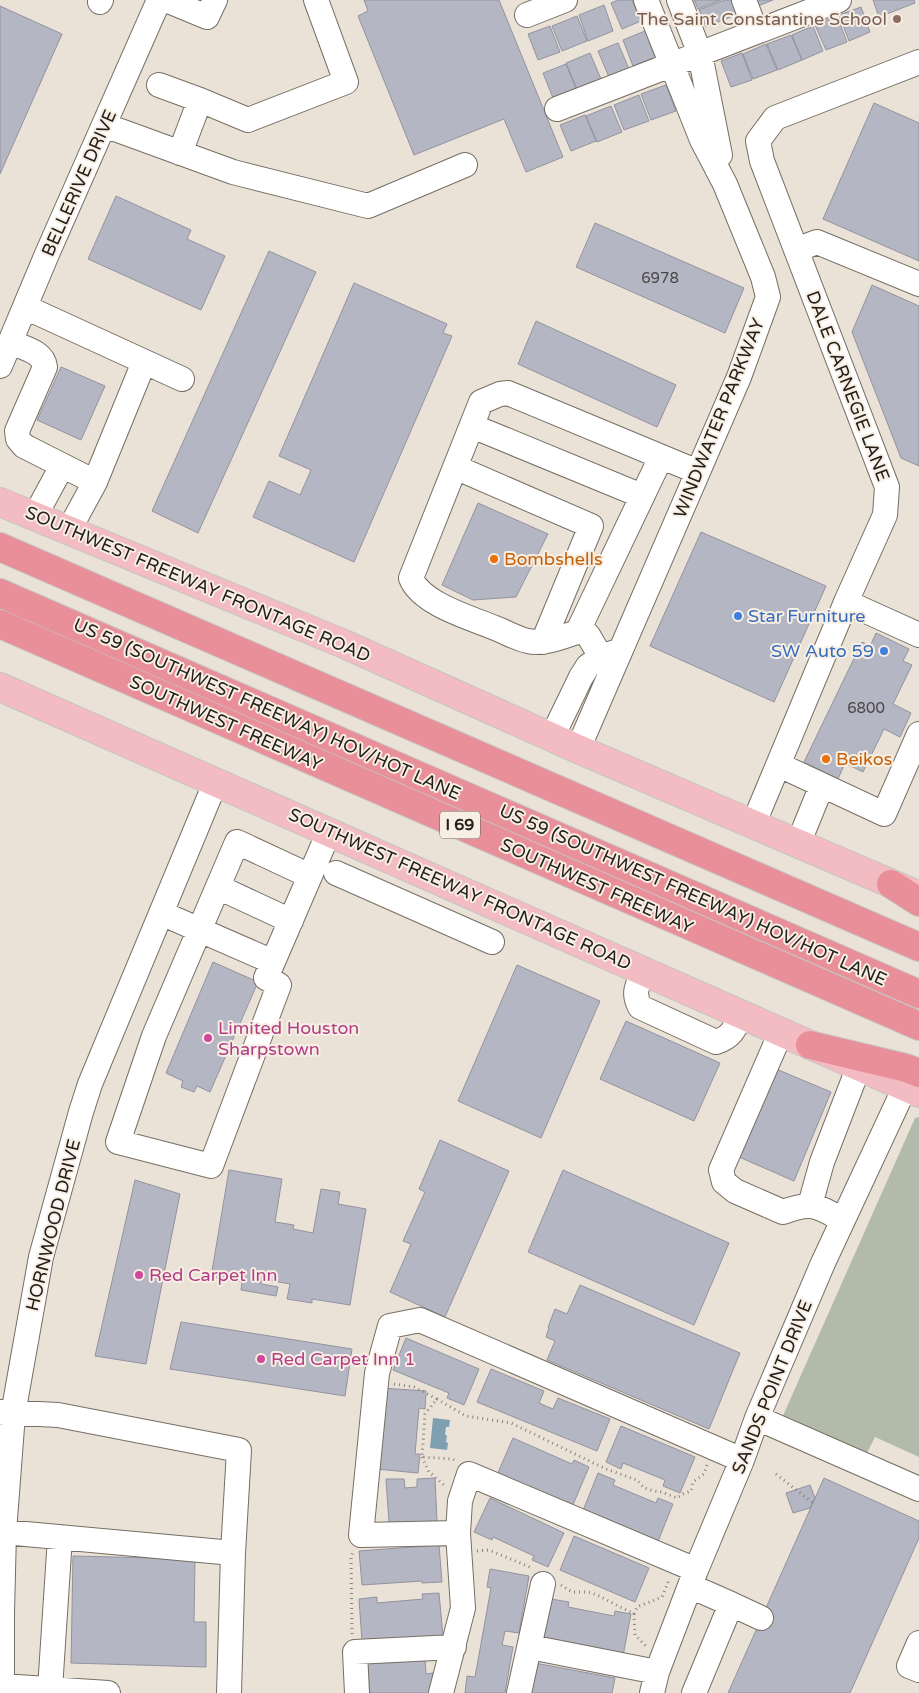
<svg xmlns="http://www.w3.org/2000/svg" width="919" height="1693" font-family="'Varela Round',sans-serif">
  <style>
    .green { fill: #b2bba9 }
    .water { fill: #7ea0b0 }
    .building { fill: #b5b6c3; stroke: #92939f }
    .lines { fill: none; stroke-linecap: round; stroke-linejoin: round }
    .minor-casing { stroke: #766e64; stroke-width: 26 }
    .major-casing { stroke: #c6c5c4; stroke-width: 30 }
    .highway-casing { stroke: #c6c5c4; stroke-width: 30 }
    .path { stroke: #88827a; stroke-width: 3; stroke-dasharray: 1 4; stroke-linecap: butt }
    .minor { stroke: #fff; stroke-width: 24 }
    .major { stroke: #f2bcc2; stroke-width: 28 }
    .highway { stroke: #e98f99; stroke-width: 28 }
    .education-dot { fill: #8d6e63; stroke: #f8efe4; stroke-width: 2 }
    .food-dot { fill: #e8710a; stroke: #f8efe4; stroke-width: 2 }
    .shop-dot { fill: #3f7fe0; stroke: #f8efe4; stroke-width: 2 }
    .hotel-dot { fill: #d1479c; stroke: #f8efe4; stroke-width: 2 }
    .labels { text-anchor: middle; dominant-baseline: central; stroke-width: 4; stroke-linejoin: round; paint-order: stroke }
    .number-label { font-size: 15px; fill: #484646 }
    .shield { fill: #f8efe4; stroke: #635e58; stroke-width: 1 }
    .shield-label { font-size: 16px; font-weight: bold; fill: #23201c }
    .education-label { font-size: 18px; fill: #785e54; stroke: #f8efe4; text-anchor: end }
    .street-label { font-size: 18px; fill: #23201c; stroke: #f8efe4 }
    .food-label { font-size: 18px; fill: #c56008; stroke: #f8efe4; text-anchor: start }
    .shop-label { font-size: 18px; fill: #366cbe; stroke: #f8efe4; text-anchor: start }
    .hotel-label { font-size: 18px; fill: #b23c85; stroke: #f8efe4; text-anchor: start }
  </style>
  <rect width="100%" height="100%" fill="#ebe2d7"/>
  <path class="green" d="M919,1117V1457L875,1437L866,1455L782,1418L915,1118Z"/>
  <path class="water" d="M433,1418L450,1420L449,1427H446L445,1435H447L446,1442L448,1443L447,1450L430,1448Z"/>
  <path class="building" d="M364,0H499L563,157L526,172L504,119L414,155L358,16L368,11Z
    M618,0H632L641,21L622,29L611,3Z
    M694,0H721L698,9Z
    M725,0H738L743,12L706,27L699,10Z
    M756,0H773L758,6Z
    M873,0H914L915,3L879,17Z
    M604,5L613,31L588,41L579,15Z
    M0,6L62,34L0,174Z
    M861,7L870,32L849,41L839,15Z
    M577,16L587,41L562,51L552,26Z
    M837,16L847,42L826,50L815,25Z
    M550,26L560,52L538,60L528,34Z
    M813,26L823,51L802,60L792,35Z
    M645,31L655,57L633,66L623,40Z
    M791,35L802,60L778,70L767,44Z
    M618,43L629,69L609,77L598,51Z
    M766,44L777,70L753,79L743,54Z
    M590,53L601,79L577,89L566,63Z
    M742,53L752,80L731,87L721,61Z
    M566,64L576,89L553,98L543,73Z
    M666,85L676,111L651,120L641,94Z
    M639,95L649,121L624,130L614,105Z
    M874,103L919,123V261L823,219Z
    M611,106L622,132L597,142L586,116Z
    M585,115L596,141L571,151L560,125Z
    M116,196L191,230L187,239L225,256L201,310L88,259Z
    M595,223L744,288L725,333L576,267Z
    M269,251L316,272L198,533L152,511Z
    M354,283L447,324L443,333L452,336L354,562L253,517L269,481L300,495L311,470L279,456Z
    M872,285L919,306V466L901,458L852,332Z
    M536,321L676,385L657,427L518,364Z
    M61,367L105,386L81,440L37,420Z
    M478,503L548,534L516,597L473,600L442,585Z
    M701,532L826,586L774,702L650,646Z
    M876,633L909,649L903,661L912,665L893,704L911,713L900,737L884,729L863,772L845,763L838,779L804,762L862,642L870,646Z
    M213,962L258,982L210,1092L197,1086L194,1092L181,1087L183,1081L166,1073Z
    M517,965L600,1001L541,1138L458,1101Z
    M626,1021L720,1063L694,1121L600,1079Z
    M776,1069L831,1092L794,1181L739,1157Z
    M440,1140L509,1171L445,1317L390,1292L411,1244L403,1241L425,1192L419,1189Z
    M229,1170L282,1179L275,1222L294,1225L293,1229L313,1233L321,1189L340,1192L338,1204L366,1209L350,1305L312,1299V1303L287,1299L290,1284L262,1279L261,1284L278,1287L276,1296L241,1290L242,1282L211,1277Z
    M563,1170L729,1243L694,1325L528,1252Z
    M135,1180L180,1194L146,1364L95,1356Z
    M580,1285L740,1353L709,1429L547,1360L555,1341L546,1337L549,1328L548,1327L555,1309L567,1314Z
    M181,1322L352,1349L345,1396L170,1369Z
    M406,1338L479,1369L464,1405L447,1398L449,1393L393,1370Z
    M491,1369L544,1391L539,1403L553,1409L558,1398L610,1419L597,1451L477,1402Z
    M382,1388L426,1391L425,1409L419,1408L415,1454H420L418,1473L376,1469Z
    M621,1426L695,1457L680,1493L663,1486L665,1480L623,1463L621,1469L606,1462Z
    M513,1438L572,1464L574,1460L589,1467L572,1507L497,1475Z
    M598,1473L615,1480L613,1485L656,1503L658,1498L673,1504L657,1544L582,1513Z
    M435,1478L437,1521L389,1523L386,1479H404L405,1488L417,1487V1479Z
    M824,1478L919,1521V1538L850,1693H728Z
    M810,1485L815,1498L810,1508L793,1513L786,1493Z
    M490,1498L564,1533L548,1567L532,1560L534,1556L493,1537L492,1540L474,1532Z
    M574,1536L649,1568L635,1602L560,1570Z
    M439,1545L442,1582L422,1583V1581L362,1585L359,1551Z
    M73,1556L195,1559L194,1622H206V1667L71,1663Z
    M490,1569L529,1576L519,1633L505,1631L502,1645L513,1647L505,1693H465L467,1676L475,1677L491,1588L487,1587Z
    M439,1593L443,1636L362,1642L359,1599L377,1597V1603L423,1599L422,1594Z
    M551,1599L569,1602L568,1607L614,1616L615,1611L631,1614L623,1656L543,1641Z
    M425,1658L426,1674L433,1673L435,1693H370L367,1660Z
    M535,1663L615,1678L612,1693H530Z"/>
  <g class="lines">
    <g class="minor-casing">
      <path id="minor" d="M166,0L207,17L215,0
        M679,0L700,54L720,155
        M744,0L756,32
        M100,2L101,0
        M527,15L565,0
        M159,85L200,100L180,153
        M200,100L248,120L346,82L316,0
        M557,109L839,0
        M104,125L233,172L368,206L465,165
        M796,250L817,242L919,284
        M25,307L182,379
        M10,342C23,348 43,351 45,367L17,431L18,439L24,446L95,482
        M0,366L47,254L159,0
        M472,426L642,496
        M455,467L591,526L543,642
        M35,516L62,466
        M69,530L95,482L144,362
        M846,602L919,635
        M578,631L661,457
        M601,657L588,635L580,631C564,636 545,645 528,641C517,639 506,632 495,628C471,618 421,604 411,578L481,402L500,394L508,393L698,472
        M552,737L581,677L588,666L601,657L615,652
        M578,749L739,377L768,297L763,277L725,184L702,140L646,0
        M779,765L884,814L919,734
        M753,825L846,602L885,515L887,487L762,161L758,141L775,118L919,62
        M798,844L822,785
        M336,873L492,942
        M310,876L237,842L154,1036L118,1142L211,1166L279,985L266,978L322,848L329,831
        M218,887L291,921
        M161,913L273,962
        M643,971C638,986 632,992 640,1007L716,1042C732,1037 735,1028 742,1014
        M781,1032L721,1170L724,1182L735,1191L783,1212C813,1201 816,1206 843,1220
        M810,1205L822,1162L859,1066
        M0,1412L58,1415L239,1450L233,1553L229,1693
        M757,1418L919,1489
        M4,1532L233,1553
        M458,1533L361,1535L377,1373L390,1326L420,1320L742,1460
        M690,1586L731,1604L694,1693
        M731,1604L761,1618
        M919,1643L909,1666L919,1670
        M530,1647L657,1672
        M2,1686L108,1693
        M50,1689L60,1537
        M2,1693V1613L4,1532L13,1414L41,1257L81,1112L90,1084L216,781
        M357,1693L355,1652L454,1647
        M441,1693L463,1608L458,1533L460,1501L469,1474L696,1570
        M519,1693L543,1584
        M652,1693L657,1672L696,1570L742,1460L757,1418L823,1263L905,1087"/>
    </g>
    <g class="major-casing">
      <path id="major" d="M0,502L344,644L578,749L913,893
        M0,687L919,1093"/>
    </g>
    <g class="highway-casing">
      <path id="highway" d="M0,547L919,947
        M0,593L919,994
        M0,624L919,1026
        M891,884L919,902
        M810,1045L906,1068L919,1073"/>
    </g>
    <path class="path" d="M394,1384L414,1387L437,1399L425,1414L422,1457L453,1459L455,1461
      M437,1399L466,1416L511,1423L606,1469L637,1480L644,1488L654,1491L662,1492L677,1498L683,1494L691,1491L693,1482L704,1474L707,1465
      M422,1457L429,1472L444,1485
      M776,1474L813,1503
      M477,1551L489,1550L532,1568
      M561,1585L572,1592H588L597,1595L634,1614L635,1635L646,1646
      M634,1614L637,1607L662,1597L669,1580
      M352,1634L351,1556L354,1551"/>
    <use href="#minor" class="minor"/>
    <use href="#major" class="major"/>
    <use href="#highway" class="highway"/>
  </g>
  <circle class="education-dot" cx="897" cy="19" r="5"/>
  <g class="food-dot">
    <circle cx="494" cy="559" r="5"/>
    <circle cx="826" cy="759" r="5"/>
  </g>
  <g class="shop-dot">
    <circle cx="738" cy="616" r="5"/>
    <circle cx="884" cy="651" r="5"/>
  </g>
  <g class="hotel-dot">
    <circle cx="208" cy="1038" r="5"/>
    <circle cx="139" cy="1275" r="5"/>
    <circle cx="261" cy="1359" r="5"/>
  </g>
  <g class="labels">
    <g class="number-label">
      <text x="660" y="278">6978</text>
      <text x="866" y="708">6800</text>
    </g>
    <rect class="shield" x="440" y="811.5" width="40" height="27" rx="4"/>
    <g class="shield-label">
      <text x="460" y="825">I 69</text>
    </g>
    <g class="education-label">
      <text x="887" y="19">The Saint Constantine School</text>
    </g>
    <g class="street-label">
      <text transform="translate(79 183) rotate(-66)">BELLERIVE DRIVE</text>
      <text transform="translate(848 386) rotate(69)">DALE CARNEGIE LANE</text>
      <text transform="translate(719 418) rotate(-68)">WINDWATER PARKWAY</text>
      <text transform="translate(198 584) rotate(23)">SOUTHWEST FREEWAY FRONTAGE ROAD</text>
      <text transform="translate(267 709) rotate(24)">US 59 (SOUTHWEST FREEWAY) HOV/HOT LANE</text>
      <text transform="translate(226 723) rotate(24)">SOUTHWEST FREEWAY</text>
      <text transform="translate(597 886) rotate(24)">SOUTHWEST FREEWAY</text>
      <text transform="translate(460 889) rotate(24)">SOUTHWEST FREEWAY FRONTAGE ROAD</text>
      <text transform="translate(693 895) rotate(24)">US 59 (SOUTHWEST FREEWAY) HOV/HOT LANE</text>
      <text transform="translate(53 1225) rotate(-76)">HORNWOOD DRIVE</text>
      <text transform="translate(772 1387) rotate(-68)">SANDS POINT DRIVE</text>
    </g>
    <g class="food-label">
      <text x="504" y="559">Bombshells</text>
      <text x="836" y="759">Beikos</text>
    </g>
    <g class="shop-label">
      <text x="748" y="616">Star Furniture</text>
      <text x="874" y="651" text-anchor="end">SW Auto 59</text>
    </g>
    <g class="hotel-label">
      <text x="218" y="1028">Limited Houston<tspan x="218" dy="21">Sharpstown</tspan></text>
      <text x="149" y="1275">Red Carpet Inn</text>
      <text x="271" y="1359">Red Carpet Inn 1</text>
    </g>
  </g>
</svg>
